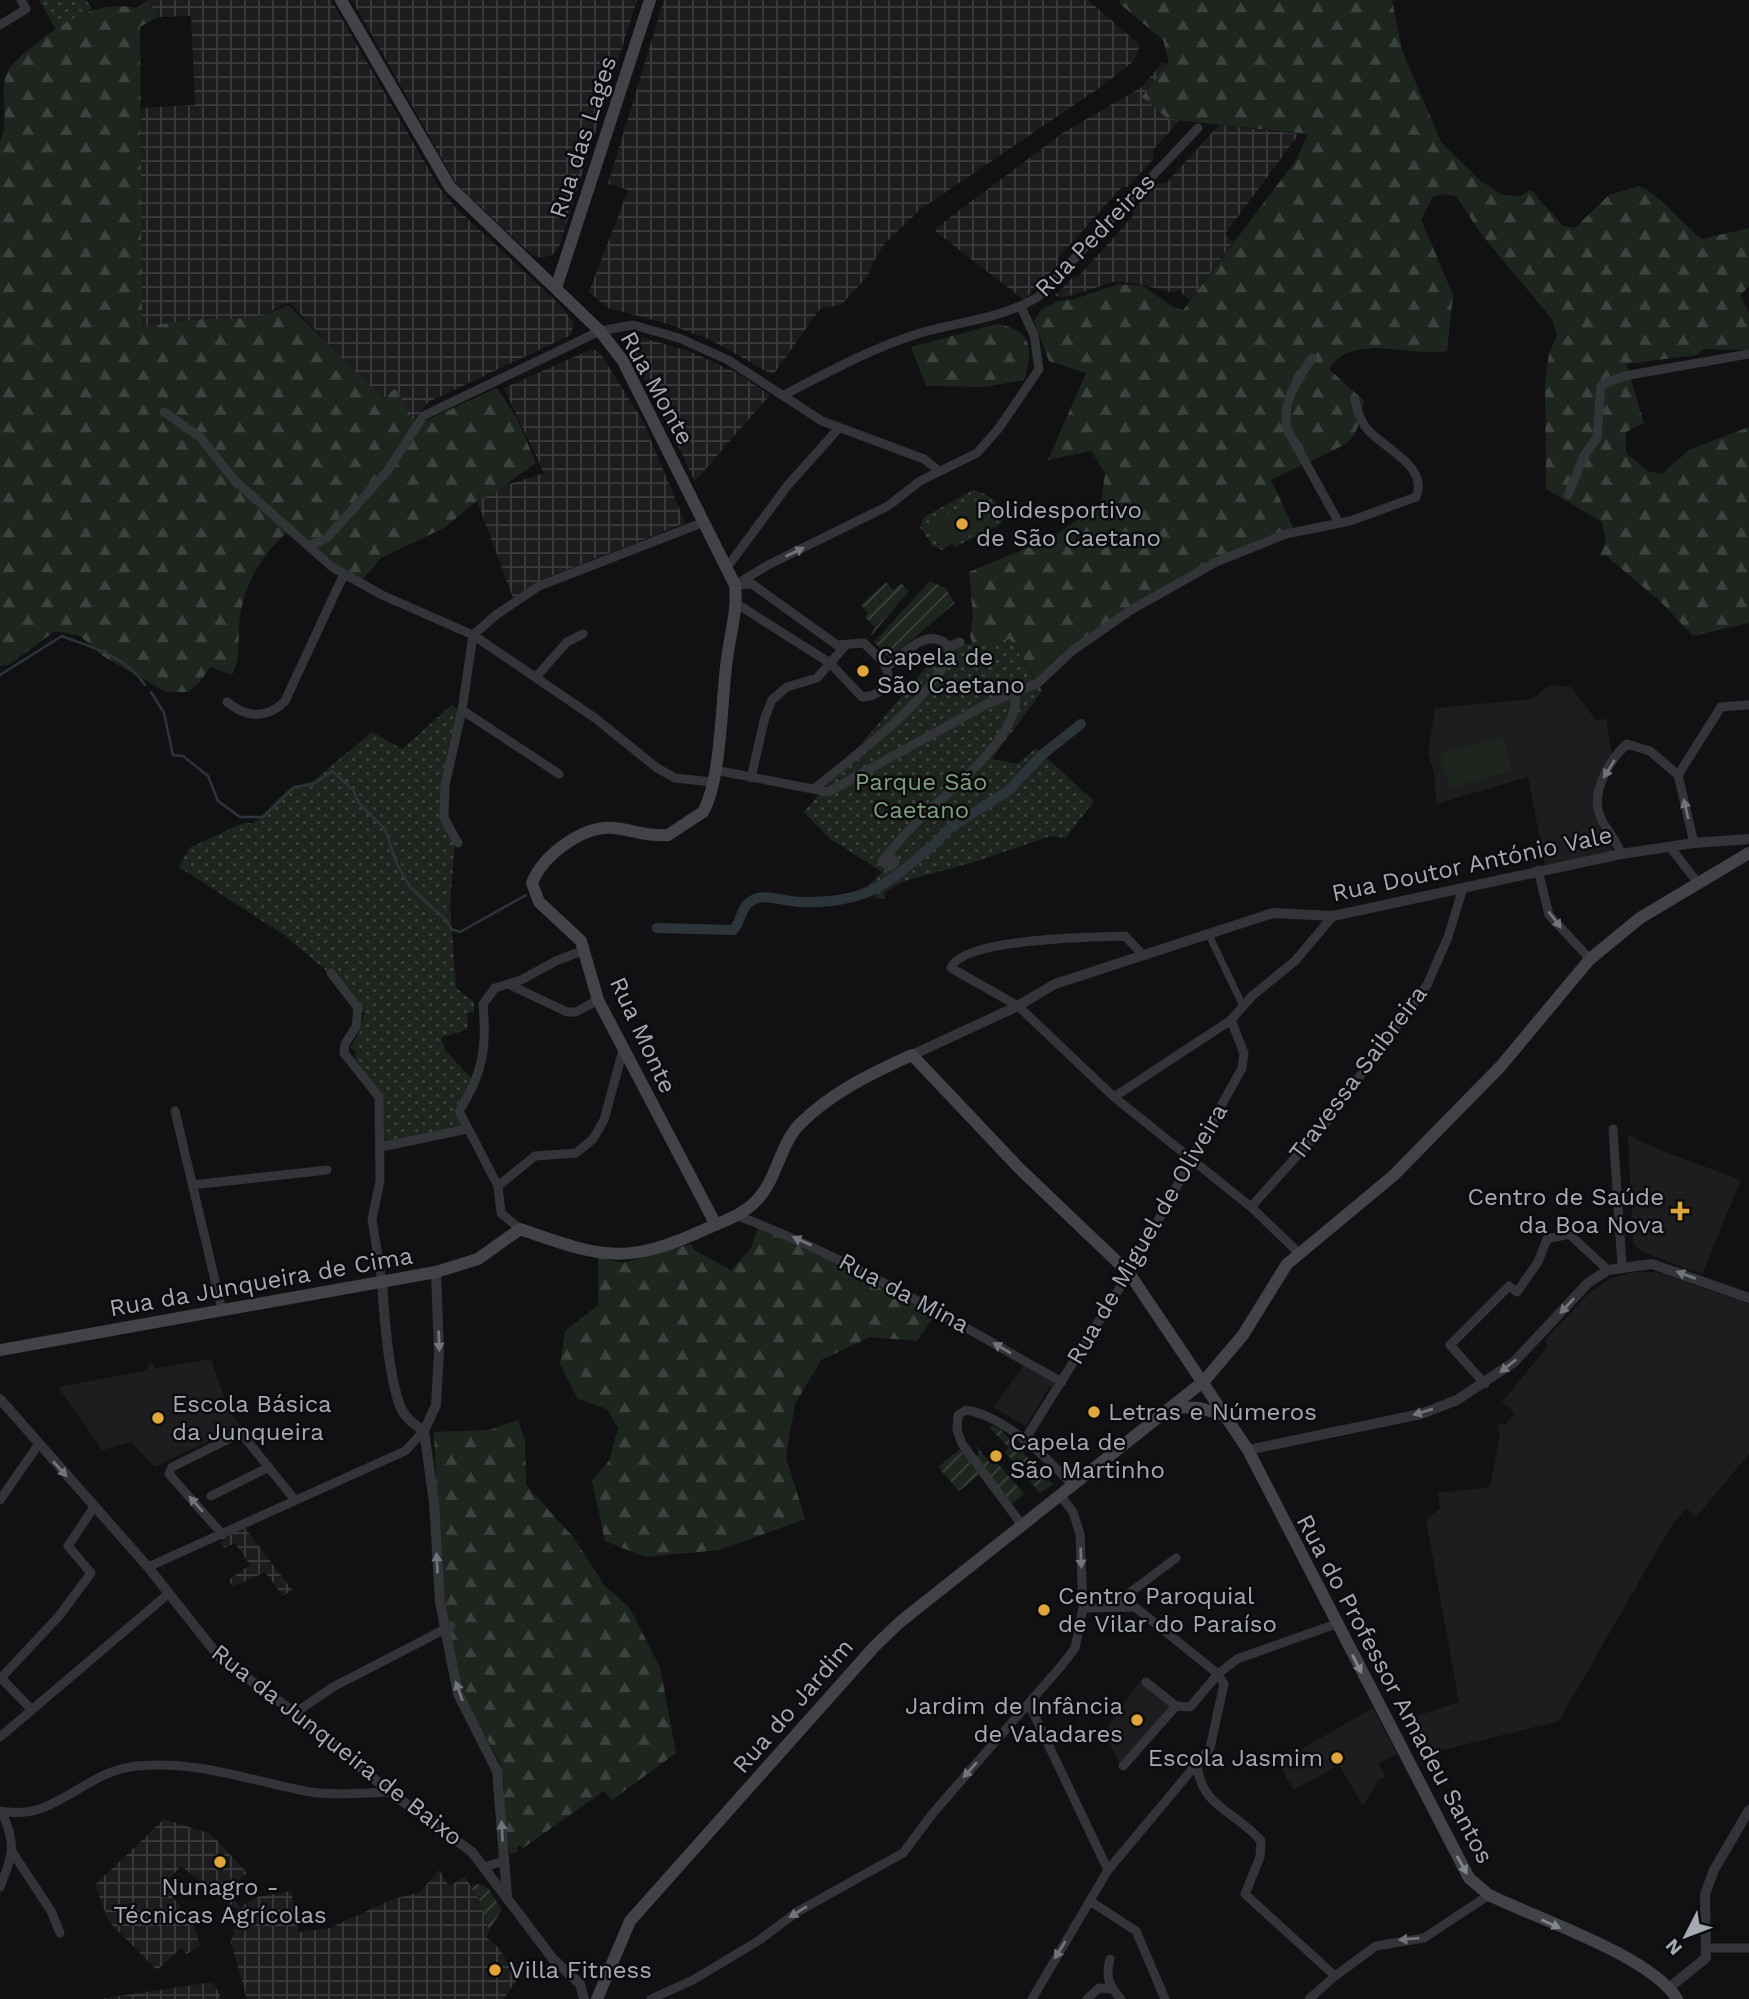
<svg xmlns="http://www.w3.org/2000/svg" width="1749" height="1999" font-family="'Work Sans',sans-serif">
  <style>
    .built { fill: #1d1d20 }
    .industrial { fill: url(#industrial-grid) }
    .grass { fill: url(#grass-dots) }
    .forest { fill: url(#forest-firs) }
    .garden { fill: url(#garden-furrows) }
    .pitch { fill: #1e251f }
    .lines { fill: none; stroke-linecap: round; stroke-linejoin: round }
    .stream { stroke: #2c343a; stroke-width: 2.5 }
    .canal { stroke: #2c343a; stroke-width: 10 }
    .pedestrian { stroke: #333437; stroke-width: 7 }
    .minor { stroke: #333437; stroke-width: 9 }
    .tertiary { stroke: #333437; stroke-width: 10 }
    .secondary { stroke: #414347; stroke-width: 12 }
    .oneway { fill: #71747b }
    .oneway2 { fill: #81858d }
    .poi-dot { fill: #e1a63b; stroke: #0c0c0e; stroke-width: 2.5 }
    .labels { text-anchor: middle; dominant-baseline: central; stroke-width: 5; stroke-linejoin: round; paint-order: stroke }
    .street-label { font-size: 24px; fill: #a4a9b2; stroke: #0c0c0e }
    .poi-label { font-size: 24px; fill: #a4a9b2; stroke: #0c0c0e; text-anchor: start }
    .park-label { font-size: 24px; fill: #7c9c7e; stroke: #0c0c0e }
  </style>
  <defs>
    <pattern id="industrial-grid" width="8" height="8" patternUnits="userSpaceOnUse" patternTransform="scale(1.75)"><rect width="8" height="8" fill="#1d1d20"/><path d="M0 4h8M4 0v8" fill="none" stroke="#3b3b3e"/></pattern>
    <pattern id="grass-dots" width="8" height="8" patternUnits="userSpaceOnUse" patternTransform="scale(1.75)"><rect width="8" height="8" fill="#1e251f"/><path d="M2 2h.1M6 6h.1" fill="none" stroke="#3c423d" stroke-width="1.8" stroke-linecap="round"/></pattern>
    <pattern id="forest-firs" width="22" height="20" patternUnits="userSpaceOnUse" patternTransform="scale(1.75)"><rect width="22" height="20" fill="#1e251f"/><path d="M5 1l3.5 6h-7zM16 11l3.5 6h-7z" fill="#3c423d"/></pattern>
    <pattern id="garden-furrows" width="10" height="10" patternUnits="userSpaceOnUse" patternTransform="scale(1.75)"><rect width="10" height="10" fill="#1e251f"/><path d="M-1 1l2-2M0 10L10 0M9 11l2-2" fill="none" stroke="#3c423d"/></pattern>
  </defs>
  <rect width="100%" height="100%" fill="#111113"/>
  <path class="built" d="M1550,685L1571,687L1596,720L1606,719L1612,755L1596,782L1593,812L1613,851L1545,865L1528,777L1436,804L1434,773L1428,753L1435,708L1532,699Z
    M1628,1135L1657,1149L1741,1180L1702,1274L1642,1252L1633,1243Z
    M1634,1272H1657L1749,1304V1454L1696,1517L1686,1508L1668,1531L1559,1721L1422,1755L1410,1718L1459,1702L1426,1520L1440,1508L1438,1493L1490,1487L1500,1434L1497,1426L1501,1423L1505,1425L1515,1413L1502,1402L1548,1346L1544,1341L1589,1293L1611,1278Z
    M211,1359L229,1411L240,1425L155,1467L131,1442L102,1450L58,1387L148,1370V1364L153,1362L155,1368Z
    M1025,1364L1056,1384L1054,1388L1050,1386L1026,1426L993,1407Z
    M1141,1680L1173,1707L1121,1765L1104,1733Z
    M1373,1708L1397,1754L1379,1763L1385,1777L1378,1780L1363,1806L1339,1765L1294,1790L1277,1763Z"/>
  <path class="industrial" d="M148,0H331L439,187L455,207L559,304L574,323L571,335L428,402L407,428L289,302L261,316L205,328L141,331V108L195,105L191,16L158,17Z
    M352,0H637L559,247L552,255L542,258L532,255L457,185Z
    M664,0H1088L1140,45L1134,61L1102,86L922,208L886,242L872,264L868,276L841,305L820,309L773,375L713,341L668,324L608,308L589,292L628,190L608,184Z
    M1162,63L1224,96L1220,125L1299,134L1225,234L1233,242L1190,300L1178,290L1174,293L1135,283L1113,282L1066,297L1055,296L1072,278L1079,276L1133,216V210L1157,184L1167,182L1219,125L1180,120L1153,150L1154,158L1128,187H1122L1058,258V265L1024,300L936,232V228L1064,132L1142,87Z
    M634,335L691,352L737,373L770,395L695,481L650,388L626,350V344Z
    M592,349L600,353L643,421L685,523L546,578L513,598L475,495L544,473L504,388Z
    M243,1525L292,1590L283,1596L265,1572L233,1587L229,1580L250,1565L235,1543L224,1548L220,1543Z
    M164,1819L211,1834L247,1873L227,1890L240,1907L258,1897L291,1891L299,1932L330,1928L393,1899L420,1892L439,1870L449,1886L465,1877L480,1901L489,1930L486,1937L500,1949L517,1980L503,1999H247L231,1942L239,1911L181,1866L167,1882V1889L194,1926L200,1945L187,1954L181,1948L157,1970L109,1922L95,1885Z
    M213,1982L222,1999H99Z"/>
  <path class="grass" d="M39,0H86L92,8L57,31Z
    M973,490C986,493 997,501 1004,513L1001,524L955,547L953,543L942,550L933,546L920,527L924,517Z
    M1010,639L1042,691L992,759L1017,764L1036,748L1094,801L1066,838L1051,836L974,862L905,881L884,892L885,899C877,901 872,894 868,886L882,872L829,838L804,812L943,647Z
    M452,705L458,710L447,754L441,799L455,842L450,904L456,988L474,1002V1013H467L468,1029L441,1038L445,1050L474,1081L455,1108L463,1126L384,1143L383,1096L356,1061L355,1050L350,1048L359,1033L364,1014L334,972L330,974L284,935L179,867L189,848L243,823H254L289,789L313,781L372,732L402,749Z"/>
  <path class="forest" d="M148,0L158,17L140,27L142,327C165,324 190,319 213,319C240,319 264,318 288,305L383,398L396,388L416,425L497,388L517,418L536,463L496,492L474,503L446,527L381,558L361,581L352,579L286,533C262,555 244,584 240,617C237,639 242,655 232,675L210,667L200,682L188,692H166L103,656L80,636L55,631L9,665L0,666V142C10,119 0,100 5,79C8,64 26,52 37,43C66,20 97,0 136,8Z
    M1120,0H1392L1402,50L1441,142L1482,182L1503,195L1520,196L1531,190L1563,226L1575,228L1609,195L1639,186C1666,198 1678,222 1702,239L1749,228V286L1740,296L1749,312V350L1704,349L1697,355L1626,364L1644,423L1626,432V453L1647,471L1662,474L1689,450L1749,427V623L1693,636L1660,601L1605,555L1600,556L1606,540L1602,522L1546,489L1545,381L1549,354L1557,335L1552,319L1481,234L1456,196L1442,194L1433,197L1421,219L1453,295L1447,351C1412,358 1352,331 1329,369L1364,401C1360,418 1359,433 1346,444L1271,480L1293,527L1286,534L1216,562L1131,610L1038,683L1010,639L973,645L970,636L973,617L969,572L1055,536L1101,503L1105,473L1091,451L1048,460L1086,373L1049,361L1034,321L1041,310L1058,301L1075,299L1118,284L1143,286L1173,307L1183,310L1296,160L1308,134L1168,119L1142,97L1169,62L1163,40L1119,3Z
    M997,324C1033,330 1033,349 1024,380L984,387L926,386L911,347Z
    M758,1227L802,1245L937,1312L917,1341L870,1337L821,1360L795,1404L786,1457L805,1519L720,1550L645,1557L605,1541L592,1481L609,1461L618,1428L607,1409L578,1399L560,1364L565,1331L598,1305V1257L622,1263L691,1244L694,1250L731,1270L751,1248Z
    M518,1420L525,1440L526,1485L574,1538L604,1585L629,1607L660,1667L676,1753L612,1800L604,1791L523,1848L519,1845L516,1848L519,1851L510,1855L504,1824V1783L500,1763L463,1695L447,1623L440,1568L434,1432L489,1430Z"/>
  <path class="garden" d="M930,581L945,588L955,603L890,659L874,642Z
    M886,582L893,590L901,583L909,591L870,637L875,627L865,617L868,613L861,605Z
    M992,1425L1002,1431L1053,1484L1040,1493L1005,1452L1009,1448L990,1428Z
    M974,1443L991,1464L995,1460L1024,1494L1010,1505L974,1458L980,1454Z
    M960,1449L979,1475L959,1491L938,1467Z
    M479,1884L488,1888L502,1910L489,1930L480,1901L471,1887Z"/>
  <path class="pitch" d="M982,499L993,525L941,548L930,522Z
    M1503,737L1512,771L1450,788L1440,754Z"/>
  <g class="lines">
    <path class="stream" d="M0,675L62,636C93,648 126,656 145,685
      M151,692L164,713L173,755L183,756L208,776L218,801L240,817H263L294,787L313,784L332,771L353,790L359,803L385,829L396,862L410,887L447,921L451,929L460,932L526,895"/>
    <path class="canal" d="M657,928L733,930C742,922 740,906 753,900C766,893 786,902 801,902C870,904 889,882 939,840L947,830L1009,790L1043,754L1081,724"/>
    <path class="pedestrian" d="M1209,935L1243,1006"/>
    <path class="minor" d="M0,25L26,9L21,0
      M1312,358C1297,382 1282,399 1287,429L1339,523
      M784,395C828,372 872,348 920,333C959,322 1003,318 1038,297L1198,128
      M164,412L200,437L235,481L332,567L382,595L473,635L595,718L657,768L675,778L712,782
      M1568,495L1584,456L1597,438L1601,385L1624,376L1749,354
      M308,546L327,538L388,470L423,416L600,331L633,325L679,338L728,360L822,421L924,459L939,471
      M728,566L788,485L838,429
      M735,585L768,565L888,506L920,481L977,453L999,428L1039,369L1034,335L1021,307
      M736,585L752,584L837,645L864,643C876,656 899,671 882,689C876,695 870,697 862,697L830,663L737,604
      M949,646L960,642
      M536,677L567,642L583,634
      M227,702C246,718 268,719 285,701L344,574
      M462,710L559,774
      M715,770L828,792L987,704L1038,683L1072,651L1131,610L1216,562L1286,534L1350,521L1416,497C1429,467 1385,449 1368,430C1360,421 1357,411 1355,400
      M751,778L765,717L772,700L787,687L817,678L845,646
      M814,789C852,757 940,696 950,648C930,623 904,654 887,667
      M458,843L444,818L445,785L462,710L473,635L496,615L539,586L704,522
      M1694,843L1678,775L1721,707L1748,705
      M1670,847L1698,883
      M889,853L895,862L890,867L882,862C895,845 909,829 925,814C950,791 1026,730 1014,692
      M1621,854C1617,838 1600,825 1598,809C1594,787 1611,758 1627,744L1650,751L1678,775
      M1538,870L1549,915L1590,959
      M1143,955L1125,936C1094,937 962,938 951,968L1018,1006L1114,1097L1251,1207L1299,1253
      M331,973L358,1008L356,1027L345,1044L344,1053L379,1097L380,1181L372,1219L382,1282
      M510,985L567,1012H576L598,1000
      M1114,1097L1231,1020L1252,996L1295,961L1333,916
      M175,1111L222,1310
      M1613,1129L1622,1266
      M381,1147L467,1129
      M192,1185L327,1170
      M498,1186L535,1156L576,1153L593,1139L604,1120L623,1050
      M1251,1207L1321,1129L1427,985L1448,937L1463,888
      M741,1217C854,1260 956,1323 1062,1382
      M520,1229L501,1213L498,1186L459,1111C483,1074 487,1047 483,1004L495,988L521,980L556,961L584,950
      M1485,1384L1450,1345L1509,1286L1517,1292L1538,1262L1547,1239L1569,1234L1608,1270
      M1024,1441L1129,1273L1242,1068L1244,1053L1231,1020
      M211,1496L269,1467
      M0,1500L38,1445
      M1022,1525L962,1444L957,1430L958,1415L966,1410C1004,1416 1048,1458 1073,1486
      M223,1535L169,1474L172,1467L241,1433L295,1500
      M148,1567L405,1451L424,1431
      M1112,1606L1176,1558
      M0,1677L32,1710
      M1,1678L59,1616L91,1573L68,1546L94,1507
      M1146,1682L1176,1706
      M1029,1704L1108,1870
      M295,1713L333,1687L451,1626
      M0,1737L168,1594
      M1197,1764C1201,1808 1235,1810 1261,1841L1260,1857L1245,1894L1335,1976
      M1123,1766L1176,1706L1190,1707L1218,1674L1237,1659L1336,1624
      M0,1811C57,1822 81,1772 137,1766C195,1760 249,1780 305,1791C330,1796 363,1793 390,1792
      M11,1850L51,1911L60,1933
      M484,1867L504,1861
      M0,1887C13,1854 17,1844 1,1811
      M1090,1901L1136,1931L1165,1999
      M1708,1948H1749
      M1110,1959C1105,1977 1109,1986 1121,1999
      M651,1999L693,1980L758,1941L797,1912L903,1853L933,1813L1062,1665L1075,1648L1083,1608L1080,1534L1073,1512L1060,1495
      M1032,1999L1108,1870L1210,1748L1224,1684L1218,1674L1135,1607L1083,1608
      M1087,1999L1099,1988L1111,1989
      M1309,1999L1335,1976L1376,1946L1424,1938L1489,1895"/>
    <path class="tertiary" d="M912,1055L1018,1006L1055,984L1273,913L1333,916L1621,854L1694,843L1749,839
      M436,1272L439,1352L436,1405L424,1431L434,1502L440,1602L458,1694L497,1771L507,1896
      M382,1282C384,1314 389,1380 401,1408C406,1419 415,1425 424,1431
      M0,1399L148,1567L220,1658L295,1713L390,1792L472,1852L553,1959L580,1984L584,1999
      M1248,1450L1421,1414L1457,1400L1514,1362L1588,1283L1608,1270L1652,1264L1749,1298
      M1670,1987L1706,1958L1705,1894L1714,1870L1749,1810"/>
    <path class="secondary" d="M341,0L450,187L600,331L623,361L735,585C738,610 730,634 727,659C721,700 722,778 703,812L668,835C649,837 633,830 614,828C583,825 543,855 532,883L539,902L581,941L598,1000L716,1225
      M556,288L650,0
      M0,1350L436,1272L478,1259L520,1229C603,1258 626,1266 708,1228C728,1219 742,1216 758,1199C777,1178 780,1145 799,1125C830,1093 872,1073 912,1055L1018,1167L1129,1273L1248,1450L1469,1878L1489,1895C1538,1919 1651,1956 1677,1999
      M1172,1407L1199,1408L1228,1416
      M597,1999L630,1921L874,1647L900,1622L1204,1381L1243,1335L1287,1264L1393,1176L1500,1067L1590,959L1640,918L1749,853"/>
  </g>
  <defs><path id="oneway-solid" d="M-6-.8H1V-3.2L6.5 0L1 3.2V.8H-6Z" transform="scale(1.75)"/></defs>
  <g class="oneway">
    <use href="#oneway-solid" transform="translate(795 552) rotate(-26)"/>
    <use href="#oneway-solid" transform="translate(1609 769) rotate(122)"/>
    <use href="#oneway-solid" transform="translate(1686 809) rotate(-103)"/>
    <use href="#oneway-solid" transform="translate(1555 920) rotate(53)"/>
    <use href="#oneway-solid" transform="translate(802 1241) rotate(-156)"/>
    <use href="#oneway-solid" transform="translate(1686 1275) rotate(-160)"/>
    <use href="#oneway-solid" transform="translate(1567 1306) rotate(133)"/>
    <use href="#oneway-solid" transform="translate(439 1341) rotate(88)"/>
    <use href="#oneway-solid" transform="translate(1002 1348) rotate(-149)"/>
    <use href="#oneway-solid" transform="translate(1508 1366) rotate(141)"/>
    <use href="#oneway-solid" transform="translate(1423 1412) rotate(163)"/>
    <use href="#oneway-solid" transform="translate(60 1469) rotate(48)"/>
    <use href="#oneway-solid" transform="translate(196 1504) rotate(-131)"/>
    <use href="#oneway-solid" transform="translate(1081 1558) rotate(88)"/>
    <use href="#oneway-solid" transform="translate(437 1563) rotate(-93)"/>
    <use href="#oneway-solid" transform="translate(459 1691) rotate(-110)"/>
    <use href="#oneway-solid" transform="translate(970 1770) rotate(131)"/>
    <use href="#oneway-solid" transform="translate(502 1831) rotate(-93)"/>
    <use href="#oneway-solid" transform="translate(798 1912) rotate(148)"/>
    <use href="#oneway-solid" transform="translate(1409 1939) rotate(175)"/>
    <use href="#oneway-solid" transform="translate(1060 1950) rotate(121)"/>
  </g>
  <g class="oneway2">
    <use href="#oneway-solid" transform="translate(1357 1664) rotate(63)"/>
    <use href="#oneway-solid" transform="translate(1462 1865) rotate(61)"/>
    <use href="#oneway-solid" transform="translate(1551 1924) rotate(24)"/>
  </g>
  <g class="poi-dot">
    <circle cx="962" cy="524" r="7"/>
    <circle cx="863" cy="671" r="7"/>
    <path d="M1676.5 1200.5h7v7h7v7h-7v7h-7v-7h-7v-7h7z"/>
    <circle cx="1094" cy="1412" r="7"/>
    <circle cx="158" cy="1418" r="7"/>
    <circle cx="996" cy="1456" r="7"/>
    <circle cx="1044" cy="1610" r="7"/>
    <circle cx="1137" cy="1720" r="7"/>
    <circle cx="1337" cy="1758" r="7"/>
    <circle cx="220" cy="1862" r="7"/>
    <circle cx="495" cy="1970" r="7"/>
  </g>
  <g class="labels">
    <g class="street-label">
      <text transform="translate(583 137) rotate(-72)">Rua das Lages</text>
      <text transform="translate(1095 235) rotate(-46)">Rua Pedreiras</text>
      <text transform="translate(657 388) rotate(61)">Rua Monte</text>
      <text transform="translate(1472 864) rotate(-12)">Rua Doutor António Vale</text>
      <text transform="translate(643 1035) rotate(65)">Rua Monte</text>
      <text transform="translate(1358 1073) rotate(-53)">Travessa Saibreira</text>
      <text transform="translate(1147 1234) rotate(-60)">Rua de Miguel de Oliveira</text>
      <text transform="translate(261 1282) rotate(-10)">Rua da Junqueira de Cima</text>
      <text transform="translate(904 1293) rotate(28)">Rua da Mina</text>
      <text transform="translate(1395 1689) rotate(62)">Rua do Professor Amadeu Santos</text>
      <text transform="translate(793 1706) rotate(-49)">Rua do Jardim</text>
      <text transform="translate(337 1745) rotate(38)">Rua da Junqueira de Baixo</text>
    </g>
    <g class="poi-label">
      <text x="976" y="510">Polidesportivo<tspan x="976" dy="28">de São Caetano</tspan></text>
      <text x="877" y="657">Capela de<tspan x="877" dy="28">São Caetano</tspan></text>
      <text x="1664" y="1197" text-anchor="end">Centro de Saúde<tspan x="1664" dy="28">da Boa Nova</tspan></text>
      <text x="172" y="1404">Escola Básica<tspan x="172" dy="28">da Junqueira</tspan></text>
      <text x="1108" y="1412">Letras e Números</text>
      <text x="1010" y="1442">Capela de<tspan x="1010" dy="28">São Martinho</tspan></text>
      <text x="1058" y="1596">Centro Paroquial<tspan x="1058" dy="28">de Vilar do Paraíso</tspan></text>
      <text x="1123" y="1706" text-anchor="end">Jardim de Infância<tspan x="1123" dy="28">de Valadares</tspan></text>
      <text x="1323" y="1758" text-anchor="end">Escola Jasmim</text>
      <text x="220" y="1887" text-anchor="middle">Nunagro -<tspan x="220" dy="28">Técnicas Agrícolas</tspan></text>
      <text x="509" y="1970">Villa Fitness</text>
    </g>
    <g class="park-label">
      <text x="921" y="782">Parque São<tspan x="921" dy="28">Caetano</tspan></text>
    </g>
  </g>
  <g transform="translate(1686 1936) rotate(228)" stroke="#0c0c0e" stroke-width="5" paint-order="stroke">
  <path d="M0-5L12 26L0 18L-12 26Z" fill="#a4a9b2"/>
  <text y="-10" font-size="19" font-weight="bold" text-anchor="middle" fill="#a4a9b2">N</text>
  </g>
</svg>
